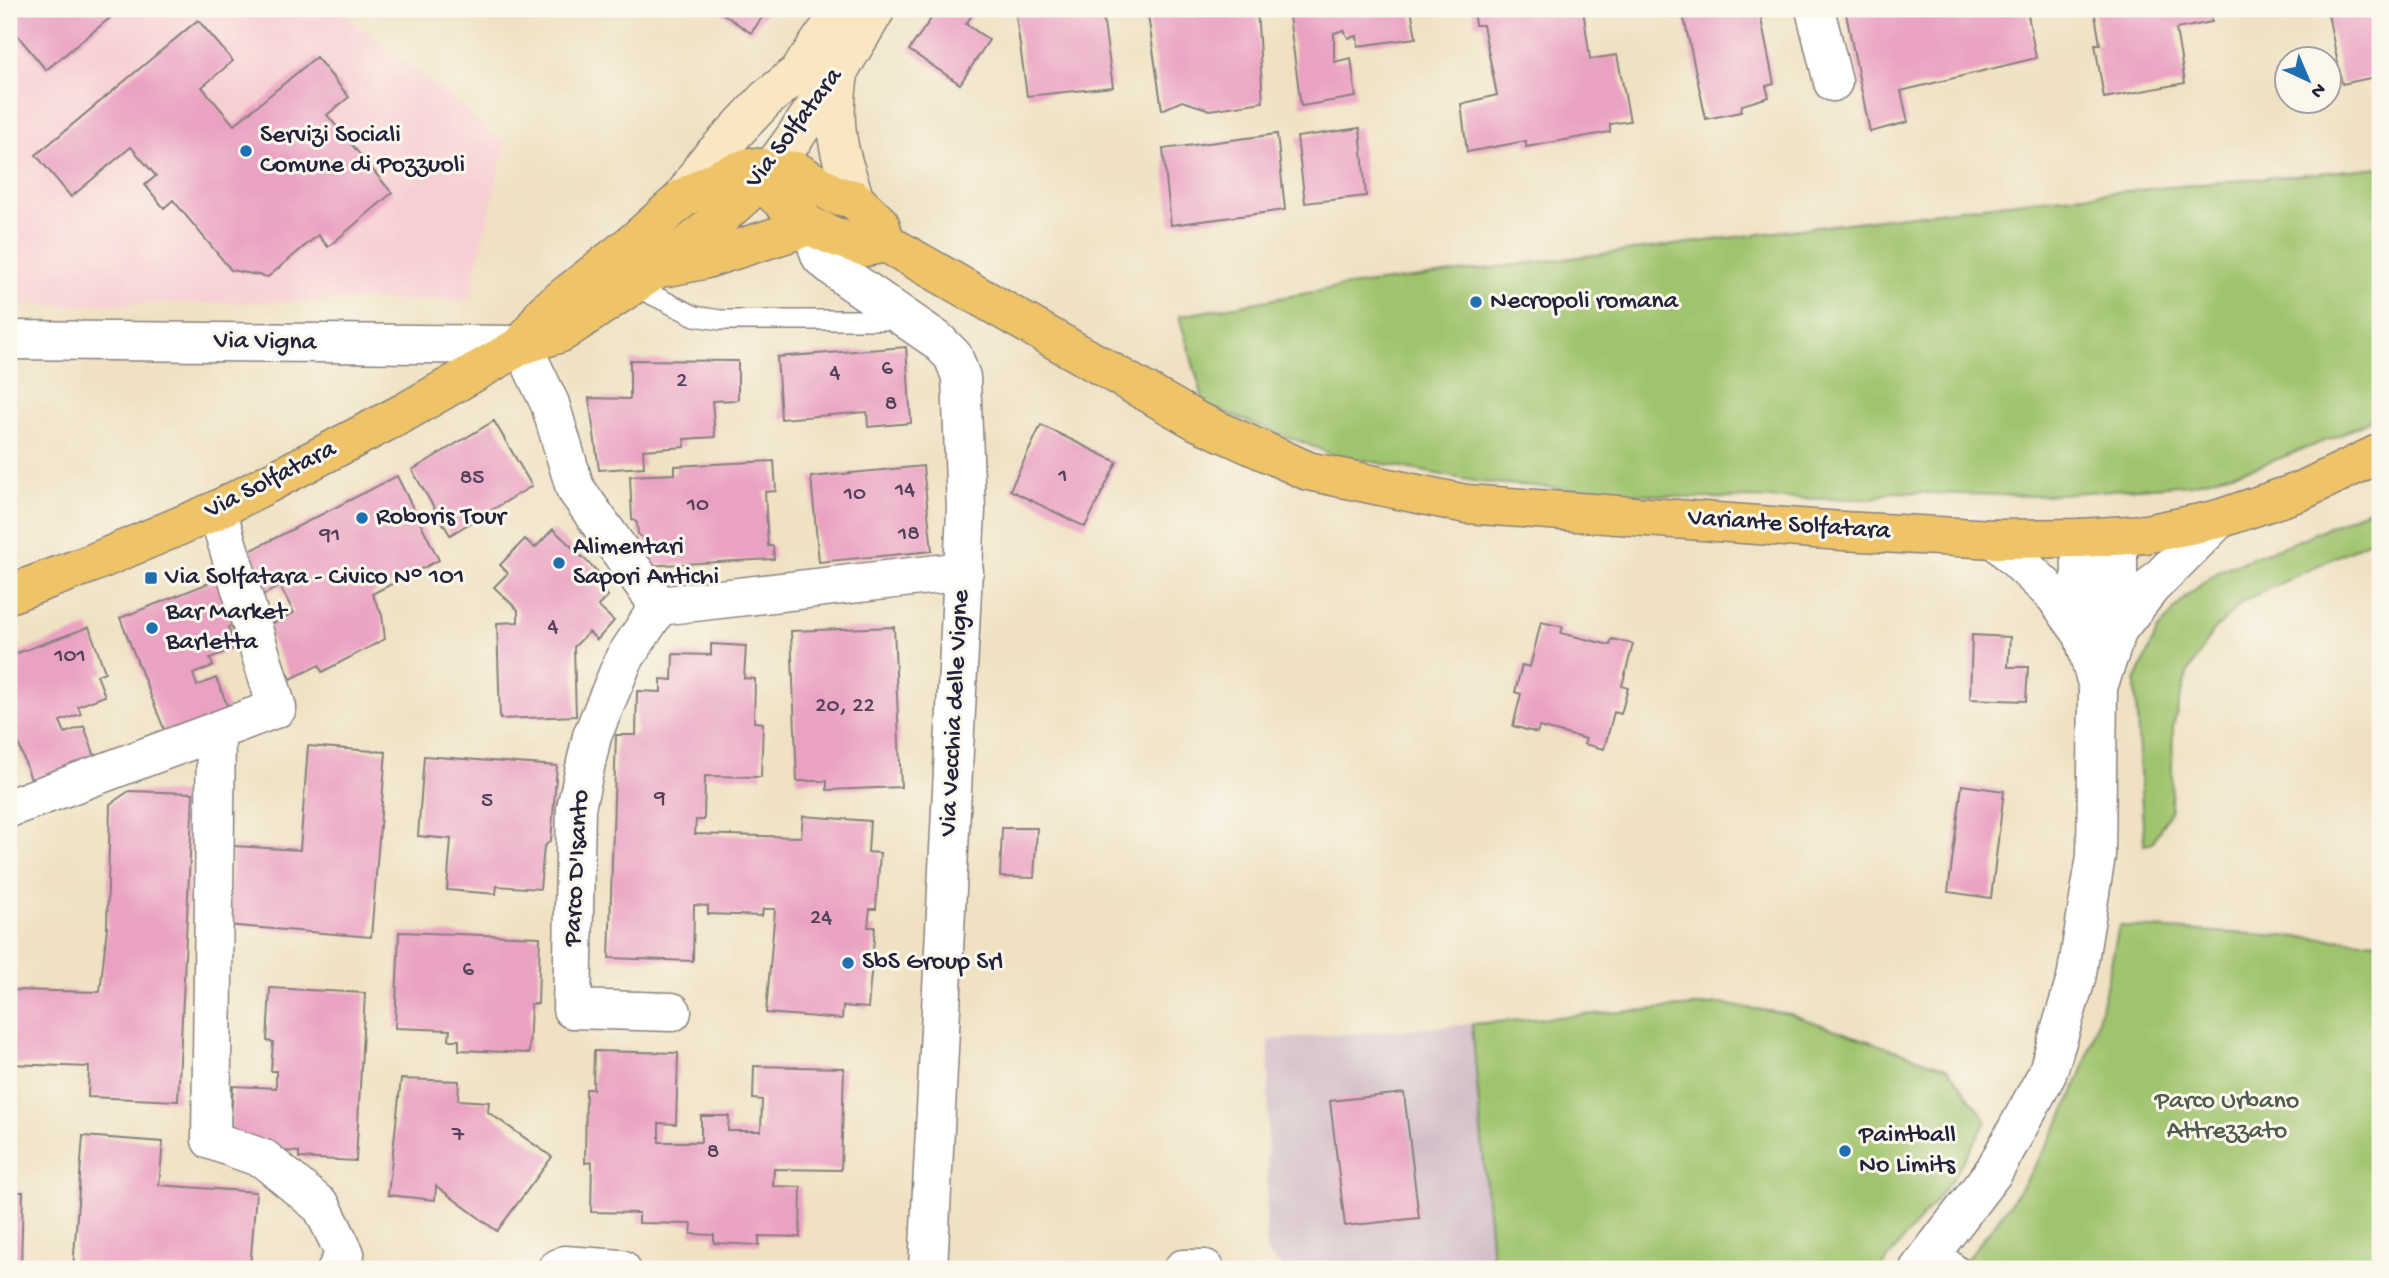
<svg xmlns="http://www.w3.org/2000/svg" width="2389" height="1278" font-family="'Gochi Hand',sans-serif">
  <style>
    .built { fill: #f7cfd3 }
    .industrial { fill: #d2bdc7 }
    .green { fill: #a0c46e; stroke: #617354; stroke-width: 2 }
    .building { fill: #eaa2c2 }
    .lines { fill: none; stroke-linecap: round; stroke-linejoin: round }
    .lane-casing { stroke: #88827e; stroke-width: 22 }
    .street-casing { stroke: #88827e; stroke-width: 41 }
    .secondary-casing { stroke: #88827e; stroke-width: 41 }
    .primary-casing { stroke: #88827e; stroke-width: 41 }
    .lane { stroke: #fff; stroke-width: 19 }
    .street { stroke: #fff; stroke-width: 38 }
    .secondary { stroke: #f9e7c3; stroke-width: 38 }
    .primary { stroke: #efc469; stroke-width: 38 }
    .poi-dot { fill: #1f6fb2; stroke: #fbf7ec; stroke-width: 2.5 }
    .labels { text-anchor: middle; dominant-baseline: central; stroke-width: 6; stroke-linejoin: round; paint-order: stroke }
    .number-label { font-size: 23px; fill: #54425d }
    .street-label { font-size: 26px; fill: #22223b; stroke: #fbf7ec }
    .poi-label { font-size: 26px; fill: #22223b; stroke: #fbf7ec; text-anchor: start }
    .park-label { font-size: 26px; fill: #4e5b4d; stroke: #fbf7ec }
  </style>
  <rect width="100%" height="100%" fill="#fbf7ec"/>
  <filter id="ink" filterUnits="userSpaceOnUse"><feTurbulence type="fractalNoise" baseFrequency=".0143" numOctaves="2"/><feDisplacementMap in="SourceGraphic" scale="14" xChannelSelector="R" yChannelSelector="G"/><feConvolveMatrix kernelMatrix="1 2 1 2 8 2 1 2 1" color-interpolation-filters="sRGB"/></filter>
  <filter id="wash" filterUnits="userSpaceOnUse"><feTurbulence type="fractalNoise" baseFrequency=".00686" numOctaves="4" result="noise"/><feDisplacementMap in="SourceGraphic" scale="28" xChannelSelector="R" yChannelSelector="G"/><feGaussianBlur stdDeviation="1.57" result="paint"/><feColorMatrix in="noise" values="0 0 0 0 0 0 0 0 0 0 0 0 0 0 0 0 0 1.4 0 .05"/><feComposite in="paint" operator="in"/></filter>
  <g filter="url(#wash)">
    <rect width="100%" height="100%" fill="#efe1c2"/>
    <path class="built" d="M9,9H338L506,143L469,299L9,306Z"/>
    <path class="industrial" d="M1472,1024L1493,1269H1287L1266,1254L1269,1040Z"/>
    <path class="green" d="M2380,167V414L2343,434L2262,465L2191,484L2034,496L1891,492L1872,499L1694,498L1479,482L1332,454L1205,405L1179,316L1341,287L1776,232L2032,200Z
      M2380,504V536L2243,601L2213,632L2187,674L2173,726L2171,809L2153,842L2144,844L2135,682L2157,632L2185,597L2221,570L2299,540Z
      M2119,926L2380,942V1269H1957C2002,1221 2048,1152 2074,1091C2097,1039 2107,981 2119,926Z
      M1720,1004L1790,1014L1947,1068L1987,1121L1951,1181L1880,1269H1493L1472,1024Z"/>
    <g id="blocks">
      <path class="building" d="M9,9H121L46,70L9,25Z
        M716,9H768L751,33Z
        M938,9H976L966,24L989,40L960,84L909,50Z
        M1015,9H1102L1113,87L1027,96Z
        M1147,9H1257L1263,102L1210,110L1182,101L1162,110Z
        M1288,9H1411L1416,38L1358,46L1357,36L1348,38L1344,30L1334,33V62L1351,58L1356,97L1301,106Z
        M1473,9H1583L1590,59L1617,55L1630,121L1610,124V132L1526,147V141L1467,152L1461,104L1497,95L1483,25H1475Z
        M1682,9H1759L1774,84L1766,86L1769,97L1742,105L1741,112L1706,119Z
        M1845,9H2027L2036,58L1901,91L1908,122L1870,132Z
        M2094,9H2210L2212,22L2176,29L2185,83L2104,98L2095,44H2100Z
        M2327,9H2380V76L2342,84Z
        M198,20L233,61L202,87L234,125L316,57L349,97L327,115L392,193L328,247L318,235L268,277L231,270L173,200L164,208L145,185L156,176L131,147L71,197L36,155Z
        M1360,128L1366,196L1305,203L1297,137Z
        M1277,134L1285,210L1171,225L1163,149Z
        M906,347L911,423L868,427L867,412L781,419L777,357Z
        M630,360L738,361V400L712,401L715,437L684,439L685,447L643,450L644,467L599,470L589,398L630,399Z
        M494,421L532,486L450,535L412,470Z
        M1041,425L1117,462L1085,527L1010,490Z
        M774,461L776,491L765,492L768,546H773L774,559L646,566L645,540L638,534L637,523L632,519L630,476L675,474V466Z
        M923,466L932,551L819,562L811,477Z
        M397,476L439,560L372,594L382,615L385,639L322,672L319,665L291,679L265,627L294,613L280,586L263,595L242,555Z
        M553,529L600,574L592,581L608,596L598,606L614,621L597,640L589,632L574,647L576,716L500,719L497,623L518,622V610L494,587L508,573L500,565L525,539L535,548Z
        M219,579L236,624L228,627L236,648L210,658L213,666L193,674L197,686L216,678L231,714L168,739L120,618Z
        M1541,622L1563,627L1561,633L1610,645L1612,639L1633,644L1622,686L1628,688L1621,714L1614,712L1604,749L1584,744L1586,739L1539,727L1537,733L1513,726L1521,694L1515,692L1522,665L1530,667Z
        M89,627L105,672L97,675L105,696L78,706L81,714L60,721L65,733L84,726L97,762L33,785L9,717V656Z
        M894,627L901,787L827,790V781H797L791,631Z
        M1972,635L2010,637L2008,667H2028L2026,701L1970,699Z
        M711,644L746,646L744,678L755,679L754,722L763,723L761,777L705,776L704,820H696L695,834L801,837L803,816L870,821L868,852L880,853L876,909H870L868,927H875L868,1008L843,1006L842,1019L766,1013L775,909H763L762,916L708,914V906L694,905L693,961L609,958L616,735H636L637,691L661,692V679L672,680L673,654L711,655Z
        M308,746L386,752L371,937L226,925L233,846L300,850Z
        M424,756L557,766L551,840L544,847L540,889L497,886L496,894L447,890L451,839L418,836Z
        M1962,785L2004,791L1991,898L1948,892Z
        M129,791L193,793L178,1101L88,1097L89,1067L9,1064V990L100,992L107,927L110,804Z
        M1002,828H1037L1034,878L1000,877Z
        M9,859H15L11,938H9Z
        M399,932L540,937L538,1004H531L529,1053L459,1050V1040H449L450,1030L395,1028Z
        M270,988L365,993L356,1161L299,1158V1152L270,1150V1140L230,1138L233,1086L276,1088V1071H271L273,1042L267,1041Z
        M594,1051L678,1053L676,1124L659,1123V1142H701V1116H729L728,1131H761L762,1100L753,1099L754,1066L844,1068L841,1170L774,1169L773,1186L801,1187L800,1237L759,1236V1245L714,1243V1235L691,1234L692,1224L639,1223V1213L591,1212L592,1162L585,1163L586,1089H593Z
        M401,1079L459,1081L458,1100L489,1102L488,1112L552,1157L497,1231L436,1186L435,1200L388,1195Z
        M1404,1093L1419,1218L1345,1226L1330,1101Z
        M83,1136L163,1142L159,1185L256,1192L250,1269L73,1268Z
        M9,1192H23L21,1269H9Z"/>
    </g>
  </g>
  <g filter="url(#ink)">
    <use href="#blocks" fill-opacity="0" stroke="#88827e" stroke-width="2"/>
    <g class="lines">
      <g class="lane-casing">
        <path id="lane" d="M632,285L695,316L720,320H886L898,313
          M1936,1247L1962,1269"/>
      </g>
      <g class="street-casing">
        <path id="street" d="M1815,9L1833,82
          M810,226L821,257L847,278L937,340L953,356L961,377L966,510L928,1269
          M9,340L522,345L550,404L575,488L659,606L624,659L592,736L576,808L572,1009L672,1012
          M217,510L277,708L216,731L211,1140L264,1159L322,1207L345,1254L337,1269
          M2080,538L2083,635
          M659,606L964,571
          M2118,629V536
          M2098,687L2118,629L2151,587L2219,519
          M9,808L216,731
          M557,1269L565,1265L621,1269
          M1183,1269H1205
          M1919,1269L1994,1171L2047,1074L2076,979L2096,856L2098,687L2083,635L2055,596L1995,539"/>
      </g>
      <g class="secondary-casing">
        <path id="secondary" d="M839,75C835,99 834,122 839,146C842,164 850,181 854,199
          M772,168C811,117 844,64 876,9
          M683,198L704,165L766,99L798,73L843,9"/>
      </g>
      <g class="primary-casing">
        <path id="primary" d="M772,168L775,195L810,226L833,236L865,247L886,243
          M886,243L1197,421L1308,471L1466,504L1842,531L1995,539L2080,538L2146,534L2219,519L2301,491L2380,453
          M668,267L703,260L810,226
          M523,344L545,312L635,241L683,198L722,177L749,167L796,171L835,195L854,199L880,224L886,243
          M9,594L90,564L217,510L405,412L522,345L561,333L657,269L696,239L743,197L772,168"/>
      </g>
      <use href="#lane" class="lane"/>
      <use href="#street" class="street"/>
      <use href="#secondary" class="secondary"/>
      <use href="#primary" class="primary"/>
    </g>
  </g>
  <g class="poi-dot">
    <circle cx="246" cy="151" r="7"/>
    <circle cx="1476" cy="302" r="7"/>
    <circle cx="362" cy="518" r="7"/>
    <circle cx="559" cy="563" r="7"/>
    <rect x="144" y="571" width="14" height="14" rx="3.5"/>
    <circle cx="152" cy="628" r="7"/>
    <circle cx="848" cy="963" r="7"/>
    <circle cx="1845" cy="1151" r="7"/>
  </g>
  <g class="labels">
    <g class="number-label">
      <text x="887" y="369">6</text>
      <text x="835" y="373">4</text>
      <text x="682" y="381">2</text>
      <text x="891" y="404">8</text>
      <text x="1063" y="476">1</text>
      <text x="472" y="478">85</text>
      <text x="905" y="490">14</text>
      <text x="855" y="494">10</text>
      <text x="698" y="505">10</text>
      <text x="909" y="534">18</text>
      <text x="330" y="535">91</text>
      <text x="553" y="627">4</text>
      <text x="70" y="656">101</text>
      <text x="845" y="706">20, 22</text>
      <text x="660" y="798">9</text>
      <text x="487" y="801">5</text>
      <text x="821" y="918">24</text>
      <text x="468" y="970">6</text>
      <text x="458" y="1135">7</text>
      <text x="713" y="1152">8</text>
    </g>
    <g class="street-label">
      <text transform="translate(795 129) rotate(-53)">Via Solfatara</text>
      <text transform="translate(265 343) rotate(1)">Via Vigna</text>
      <text transform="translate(271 481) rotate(-27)">Via Solfatara</text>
      <text transform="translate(1789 526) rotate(4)">Variante Solfatara</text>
      <text transform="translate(956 713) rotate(-87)">Via Vecchia delle Vigne</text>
      <text transform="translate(578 868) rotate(-87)">Parco D'Isanto</text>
    </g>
    <g class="poi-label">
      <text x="260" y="136">Servizi Sociali<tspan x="260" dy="30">Comune di Pozzuoli</tspan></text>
      <text x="1490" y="302">Necropoli romana</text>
      <text x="376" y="518">Roboris Tour</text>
      <text x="573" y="548">Alimentari<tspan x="573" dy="30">Sapori Antichi</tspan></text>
      <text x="165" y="578">Via Solfatara - Civico N° 101</text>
      <text x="166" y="613">Bar Market<tspan x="166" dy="30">Barletta</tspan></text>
      <text x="862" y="963">SbS Group Srl</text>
      <text x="1859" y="1136">Paintball<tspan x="1859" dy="30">No Limits</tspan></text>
    </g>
    <g class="park-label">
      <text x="2227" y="1102">Parco Urbano<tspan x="2227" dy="30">Attrezzato</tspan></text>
    </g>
  </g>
  <rect width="2389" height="1278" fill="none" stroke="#fbf7ec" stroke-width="35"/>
  <g transform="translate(2308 80) rotate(136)"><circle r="33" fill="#fbf7ec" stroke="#a4a2a5" stroke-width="2"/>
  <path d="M0-5L12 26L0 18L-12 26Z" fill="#1f6fb2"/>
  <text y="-10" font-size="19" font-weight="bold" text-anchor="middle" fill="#22223b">N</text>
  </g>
</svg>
